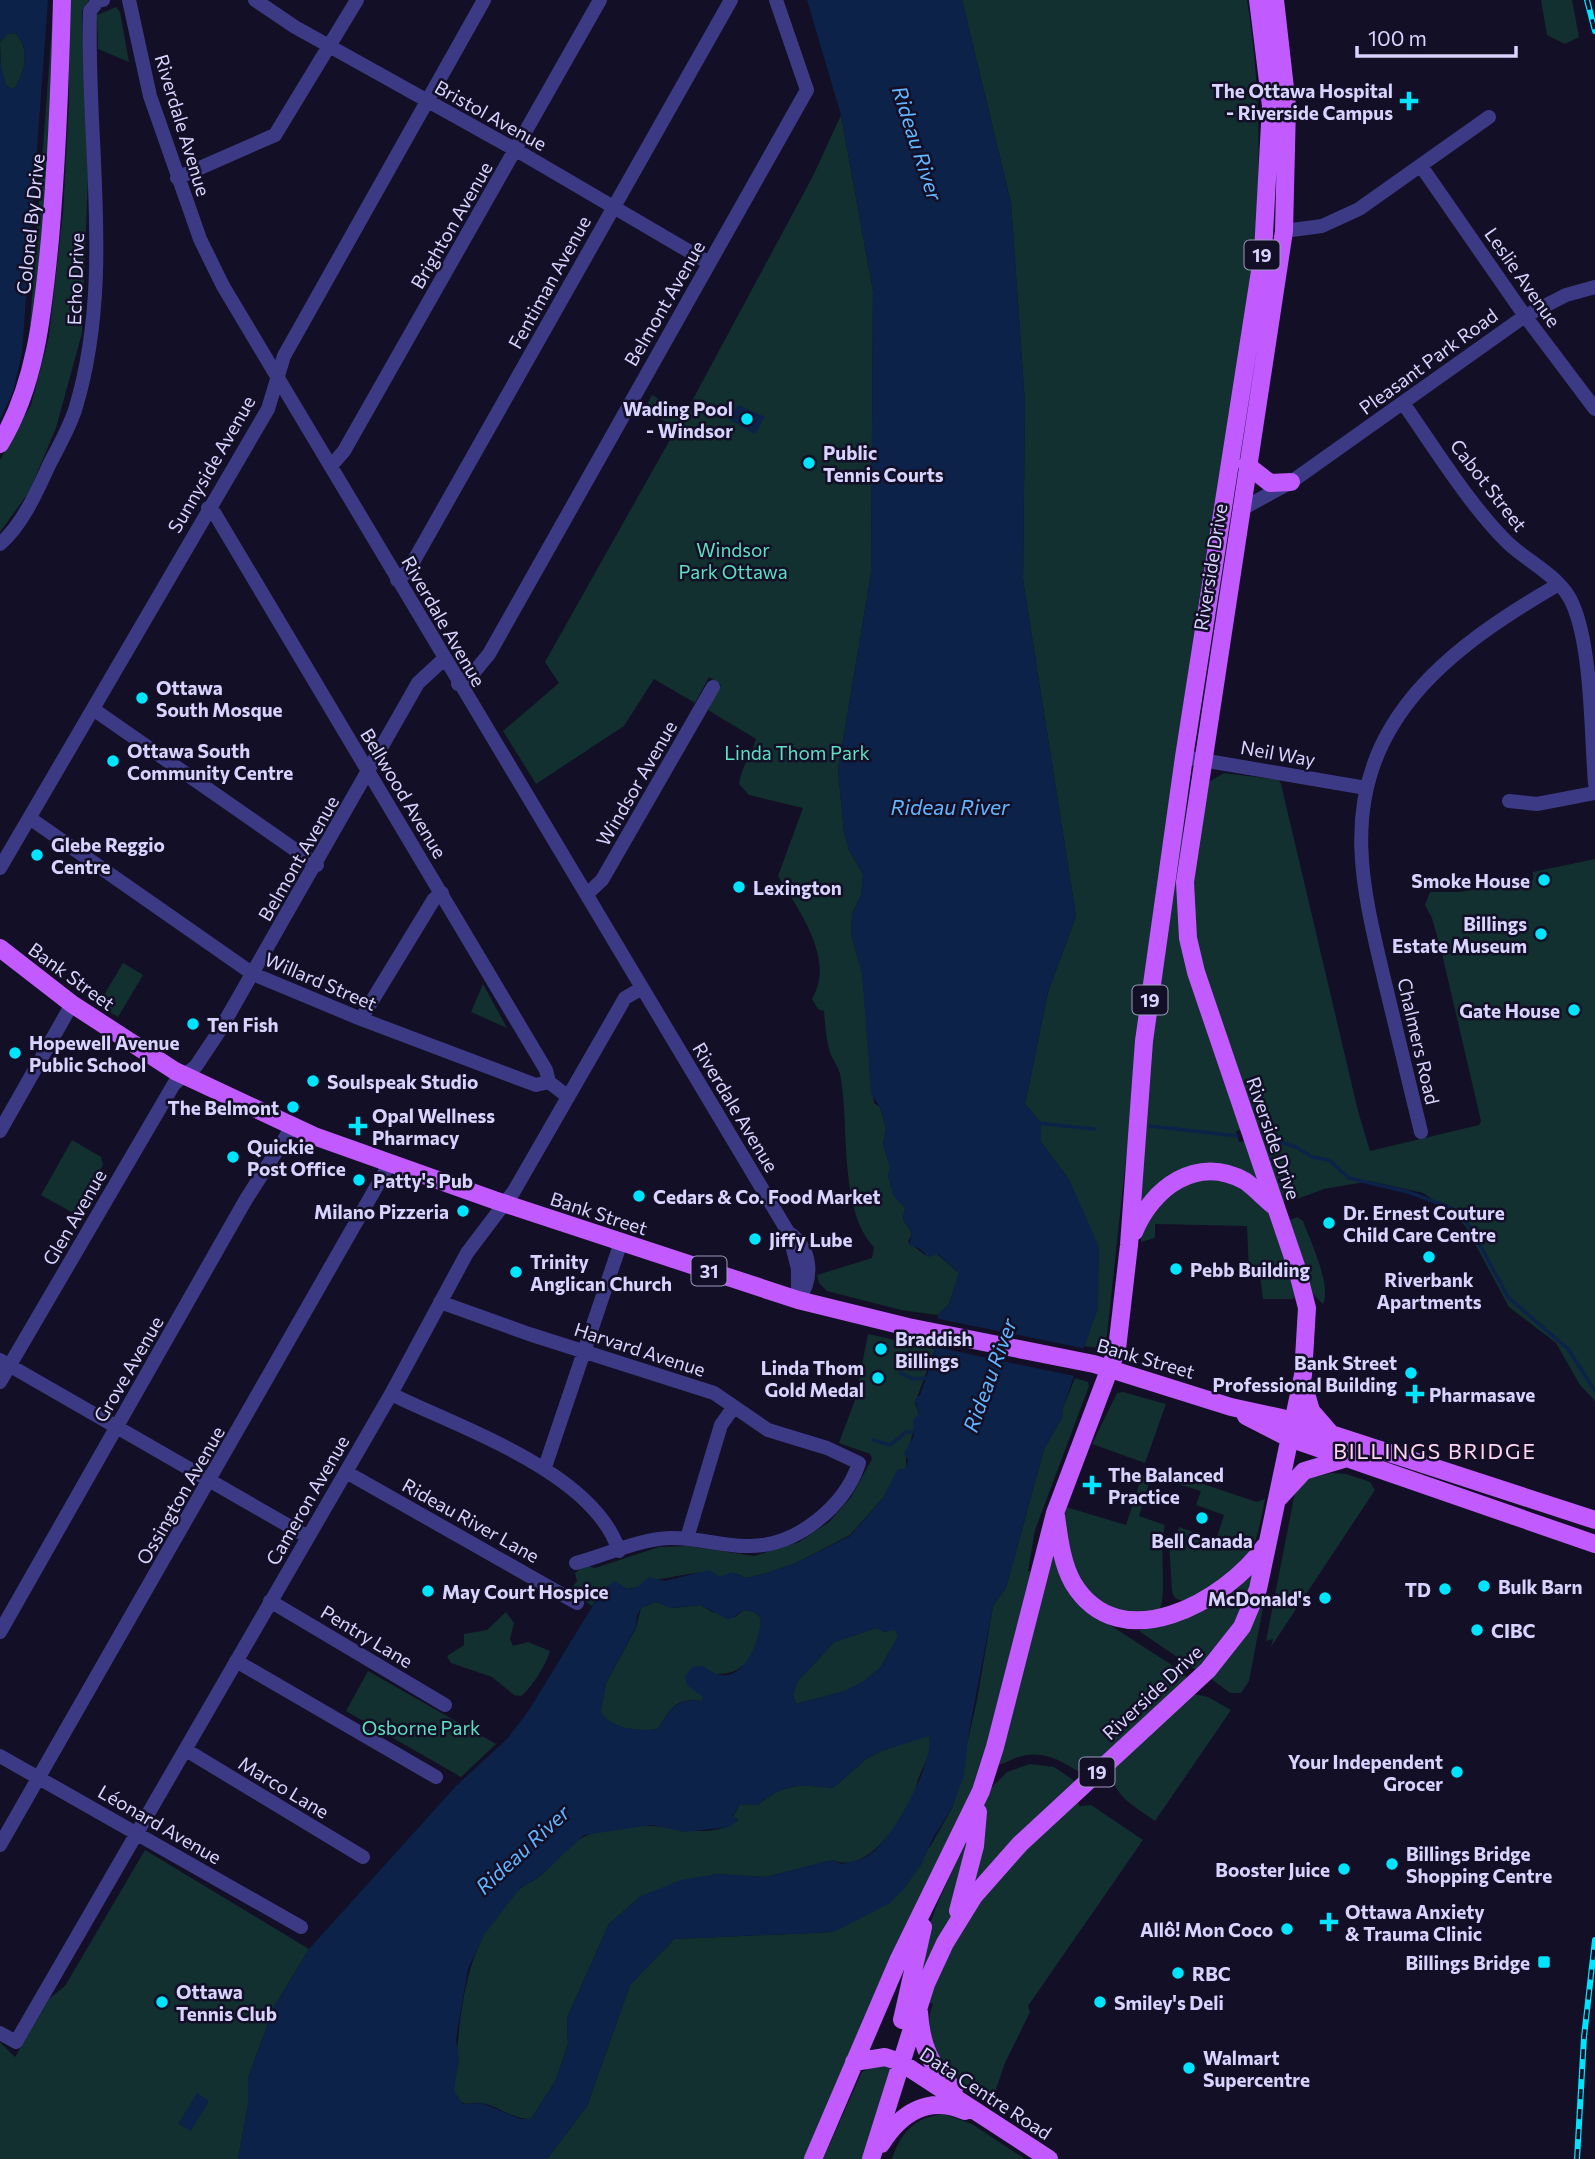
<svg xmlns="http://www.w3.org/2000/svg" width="1595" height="2159" font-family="Commissioner,sans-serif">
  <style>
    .green { fill: #12302f }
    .water { fill: #0c2248; fill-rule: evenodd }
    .pier { fill: #130f26 }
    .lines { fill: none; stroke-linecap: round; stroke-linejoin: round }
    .stream { stroke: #0c2248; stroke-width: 3.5 }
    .minor { stroke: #3d3a85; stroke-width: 14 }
    .major { stroke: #c25bff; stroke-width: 18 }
    .rail-casing { stroke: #00e5ff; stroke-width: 6 }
    .rail { stroke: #130f26; stroke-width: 3.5; stroke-dasharray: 10; stroke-linecap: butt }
    .poi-dot { fill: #00e5ff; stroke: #130f26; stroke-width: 2.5 }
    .labels { text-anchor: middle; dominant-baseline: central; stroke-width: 5; stroke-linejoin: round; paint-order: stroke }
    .shield { fill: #130f26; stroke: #9e99be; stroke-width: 2 }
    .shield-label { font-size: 18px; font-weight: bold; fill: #d9d4ff }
    .poi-label { font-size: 19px; font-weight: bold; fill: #d9d4ff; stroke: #130f26; text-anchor: start }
    .street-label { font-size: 19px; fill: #d9d4ff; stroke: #130f26 }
    .park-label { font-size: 19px; fill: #5fe0c0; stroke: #130f26 }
    .water-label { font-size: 21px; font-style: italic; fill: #62b6ff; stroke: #130f26 }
    .neighbourhood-label { font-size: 21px; letter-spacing: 2px; fill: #ffd6f0; stroke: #130f26 }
  </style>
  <rect width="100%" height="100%" fill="#130f26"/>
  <path class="green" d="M69,0H89L82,11L88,177L82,333L56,428L29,492L0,532V460L31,405L49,336L63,212L69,103Z
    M962,0H1247C1262,92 1261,183 1252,276L1137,1056L1107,1335L1105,1342L1097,1348L1084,1346L1098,1308L1070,1181L1041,1142V1123L1025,1104L1048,992L1076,916L1023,580L1025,404L1011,203Z
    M1541,0H1572L1579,37L1565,44L1547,35Z
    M116,7L120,12L129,62L98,49L97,15Z
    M53,11L45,235L32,325L30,324Z
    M15,33C31,48 25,73 14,89L6,86L1,69L0,42L7,34Z
    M841,115L873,291L871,573L838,770L844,832L849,850L863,875L861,895L852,914L851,934L862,973L874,1103L880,1107L886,1128L883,1145L891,1168L888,1175L893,1194L905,1208L903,1219L912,1234L908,1242L925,1255L937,1254L959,1273L949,1304L938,1315L901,1310L827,1291L819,1283L817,1275L872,1258L874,1247C838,1210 850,1123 840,1074C838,1065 831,1058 829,1049C826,1037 825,1024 824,1011L818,1009L812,999C836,958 798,910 778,876L803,808L749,795L739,784C741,768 751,755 756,739L708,710L721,685L709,677L695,703L654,679L624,726L536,784L503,731L559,683L545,662L676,429L645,408L652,395L685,414L813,176Z
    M1224,773L1279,780L1281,784L1358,1111L1370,1151L1479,1125L1481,1121L1442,954L1432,918L1425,905L1430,892H1459L1533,880V872L1595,859V1401L1580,1385L1556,1343L1509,1307L1466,1227L1450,1211L1423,1193L1370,1181L1324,1189L1289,1202L1281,1200L1221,1030L1196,945L1191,893L1207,783Z
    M1190,775L1179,869L1242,1130L1236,1131L1239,1142L1246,1141L1257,1179L1207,1167L1135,1217L1149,1062Z
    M123,963L143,975L118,1017L98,1005Z
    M483,984L507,1028L471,1012Z
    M72,1140L101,1157L103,1165L75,1214L41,1195Z
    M1197,1177L1237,1182L1268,1209L1297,1294L1293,1299H1263L1260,1275L1249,1271L1247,1226L1155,1224V1238L1141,1242C1140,1206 1170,1194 1197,1177Z
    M1297,1217L1303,1221C1310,1240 1332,1286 1323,1304L1312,1293L1288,1221Z
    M868,1334L935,1349L915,1403L919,1414L906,1455V1468L903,1471L899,1469L883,1498L850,1535L794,1564L763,1574L746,1578L735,1573L720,1577C705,1565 669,1581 646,1580L638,1587L627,1589L619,1584L603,1589L592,1606L570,1590L577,1581L575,1573L585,1565L595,1568L659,1547L688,1546L754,1556L799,1542L829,1522L851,1497L872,1459L870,1454L839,1443L855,1400Z
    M1075,1378L1088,1382L1089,1386L1035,1530L1028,1571L1031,1572L975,1790L813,2159H547L587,2106L630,1985L674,1939L834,1932L930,1847L953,1806L977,1700L993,1606L1006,1588L1044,1449L1063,1416L1062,1410Z
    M1123,1392L1166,1404L1145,1463L1092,1444L1117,1393Z
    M1155,1468L1257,1502L1265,1499C1251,1573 1247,1566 1184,1602L1175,1598L1172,1592L1169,1543L1174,1544L1179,1527L1216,1540L1224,1515L1196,1505L1201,1491L1155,1477Z
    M1153,1470L1139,1516L1165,1525C1158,1548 1169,1603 1157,1613L1125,1614L1093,1599L1070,1564L1064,1514L1066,1507L1126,1525L1142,1476Z
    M1332,1473L1346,1474L1370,1482L1375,1490L1271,1647L1273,1639L1266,1641L1296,1487L1305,1479Z
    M1052,1547L1093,1614L1184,1673L1187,1679L1085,1775C1064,1764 1048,1750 1022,1756C1012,1758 1004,1765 996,1765Z
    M1255,1570C1248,1610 1225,1642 1196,1670L1139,1631Z
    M1267,1587L1249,1681L1241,1693H1230L1210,1678Z
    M656,1602L672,1608L701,1605L712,1612L735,1617L744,1610L754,1612L761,1618C759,1650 749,1676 713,1674L702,1701C677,1697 670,1708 658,1729C640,1732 611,1729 600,1713L606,1683L636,1628L641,1608Z
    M506,1612L514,1623L510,1639L513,1646L528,1642L550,1651C547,1663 531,1689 521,1696L514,1695L492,1677L451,1663L447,1656L464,1645V1634L487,1630Z
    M876,1628L885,1632L895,1629L898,1637L880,1668L863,1682L845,1691L796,1704L793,1695L797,1682L834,1642Z
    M368,1671L496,1744L461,1777L346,1711Z
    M1194,1694L1208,1697L1231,1710L1155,1821C1138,1808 1115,1798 1112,1775L1109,1776L1112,1768Z
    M929,1735C933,1751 925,1762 919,1777C916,1784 916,1792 912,1798C898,1825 867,1875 832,1860L766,1877L715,1874L641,1896L609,1924L567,2018L568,2044L556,2080L531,2119C511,2120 498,2105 481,2103C474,2102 468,2106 461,2102C456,2099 454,2095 454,2089C460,2019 461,1938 521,1888C526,1883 534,1881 539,1877C549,1869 557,1858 565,1850C586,1830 612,1827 639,1826C672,1824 708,1842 738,1820L733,1817L740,1804L758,1805C784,1783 800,1784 833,1788L866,1759L881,1751Z
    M1030,1764L1054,1767L1076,1782L1004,1852L919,1986L930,1924L938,1902L990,1789L1007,1772Z
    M1077,1802L1080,1806L1091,1805L1143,1840L1028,2006L1030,2012L1005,2063L991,2104L983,2099L981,2101C970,2094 957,2087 949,2078C933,2060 923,2026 933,2004L928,2002C942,1968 955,1936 976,1906C1003,1866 1042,1834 1077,1802Z
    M145,1850L309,1949L274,2007L248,2078V2105L238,2159H0V2042L15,2057L50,1998L65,1986Z
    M877,2064L890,2067V2070L863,2159H823L862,2072Z
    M944,2114L972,2124L1025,2159H892C901,2132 915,2117 944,2114Z"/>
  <path class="water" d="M0,0H48L22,353L13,392L0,420V59L6,86L14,89C25,73 31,48 15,33L7,34L0,42Z
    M807,0H962L1011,203L1025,404L1023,580L1076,916L1048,992L1025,1104L1041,1123V1142L1070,1181L1099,1247L1098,1308L1062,1410L1063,1416L1044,1449L1006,1588L993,1606L969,1732L964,1775L953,1806L933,1838L921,1865L903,1890L890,1903L834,1932L674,1939L630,1985L587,2106L547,2159H238L248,2105V2078L274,2007L309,1949L456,1786L508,1738L529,1710L603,1589L615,1581L627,1589L638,1587L649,1577L665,1581L709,1570L720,1577L732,1572L746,1578L763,1574L794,1564L850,1536L883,1498L897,1470L906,1468L908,1460L904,1453L914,1436L913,1420L919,1414L915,1399L920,1395L934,1355L938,1315L949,1304L959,1273L938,1254L928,1257L920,1249L909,1245L912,1234L903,1219L905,1208L893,1195L888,1175L890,1168L883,1145L886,1128L880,1107L871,1094L862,973L851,934L852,914L861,895L863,875L849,850L844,832L838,770L871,573L873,291L841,115ZM656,1602L671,1608L701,1605L729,1620L744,1610L754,1612L761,1618C759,1647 738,1696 704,1666L692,1667L685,1676L687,1685L703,1697L702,1701C677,1698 670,1708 658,1729C640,1732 611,1729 601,1712L606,1683L636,1627L637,1616L641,1608ZM876,1628L885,1632L895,1630L898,1637L880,1668L863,1682L845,1691L796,1704L793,1695L797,1682L834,1642ZM929,1736C935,1762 892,1841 868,1856C861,1860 850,1862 842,1864L832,1860L766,1877L715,1874L681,1880L641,1896L609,1924L567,2018L568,2045L556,2080L531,2119H520L482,2103L463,2104L454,2091L459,2060L456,2039L468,1969L484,1935L521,1887L539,1877L584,1835L652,1825L685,1832L729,1827L738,1821L733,1816L740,1804L758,1805C784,1783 799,1784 833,1788L866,1759L881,1751Z
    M738,405L765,417L755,434L730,420Z
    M197,2093L209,2101L191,2131L178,2124Z"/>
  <path class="pier" d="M934,1318L1087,1349L1079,1377L931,1346Z"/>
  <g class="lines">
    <path class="stream" d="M1037,1123L1094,1129
      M1150,1126L1237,1136
      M1268,1138L1296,1147L1312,1157L1329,1160L1349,1178L1408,1192L1449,1207L1460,1215L1471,1228L1508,1297L1568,1349L1595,1391
      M900,1373L913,1379L926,1378
      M873,1440L890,1445L906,1432H913"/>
    <path class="minor" d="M129,0L150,96L200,239L223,286L788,1232C812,1248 814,1278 798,1300
      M255,0L295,27L516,150L709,263
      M1421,166L1525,316L1595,409
      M177,178L275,135L357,0
      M1284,231L1322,226L1359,209L1489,117
      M1403,403C1434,447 1470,506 1508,543C1529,563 1562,577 1573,605C1592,649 1591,735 1595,784
      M331,466L344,451L600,0
      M208,508L215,514L546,1070L549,1082L567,1096
      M1240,510L1291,482L1525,316L1566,295L1595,287
      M0,544C23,524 37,491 50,463C59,446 69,428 75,410C115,280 86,144 90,11L98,1L103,0
      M397,580L408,571L731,0
      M458,684L470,677L489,654L807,90L776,0
      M93,709L317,865
      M1184,757L1366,788
      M1509,801L1537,804L1595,793
      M31,819L253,974L361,1019L536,1085L549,1082
      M0,868L268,409L284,356L484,0
      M587,894L602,880L713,687
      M361,1019L434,899L442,893
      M0,1131L72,1004
      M1421,1132C1409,1082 1397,1032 1385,983C1364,894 1341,810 1392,726C1429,664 1497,620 1559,584
      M789,1233L798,1269V1300
      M440,1302L529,1334L714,1393L768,1430L827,1448L859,1463C845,1506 797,1546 750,1546C723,1547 697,1537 670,1538C639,1539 606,1555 576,1563
      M0,1360L308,1537
      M0,1382L174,1084L196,1066L220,1030L418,683L444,659
      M391,1394C460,1428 594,1472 619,1551
      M545,1467L621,1242
      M346,1472L577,1603
      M687,1538L721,1425L733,1408
      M270,1601L445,1705
      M0,1632L245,1201L292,1127
      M236,1661L436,1777
      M186,1750L363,1857
      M0,1756L301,1927
      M0,1845L390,1163
      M0,2033L16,2042L391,1394L467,1253L514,1191L625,998L642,988"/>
    <path class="major" d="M0,444C37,383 43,309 50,239C57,159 60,80 62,0
      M1247,465L1270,483L1291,482
      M0,948L72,1004L175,1071L314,1136L494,1200L798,1300L908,1327L1094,1364L1231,1407L1282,1418L1595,1520
      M1134,1232C1152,1188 1197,1154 1245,1181C1255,1188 1264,1198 1274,1206
      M1303,1383L1311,1411L1331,1434
      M1246,1416L1289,1438L1595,1544
      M1279,1498L1304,1471L1344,1459
      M1056,1516C1059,1538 1062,1564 1073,1583C1120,1661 1226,1601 1265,1546
      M958,1911L975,1846L978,1812
      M919,2012C921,2045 930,2066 954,2089
      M902,2020L923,1927
      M854,2062L885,2057L900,2062L1049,2159
      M881,2144C901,2113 928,2095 965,2111
      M813,2159L898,1961L981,1791L995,1747L1055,1513L1117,1349L1129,1245L1144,1041L1184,757L1263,252L1271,106L1258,0
      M871,2159L926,1984L945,1943L974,1896L1020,1844L1208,1670L1242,1627L1258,1589L1303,1375L1307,1308L1297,1269L1196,972L1188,938L1185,882L1284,231L1287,106L1275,0"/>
    <g class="rail-casing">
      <path id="rail" d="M1587,0L1595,31
        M1577,2159L1584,2037L1595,1940"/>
    </g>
    <use href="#rail" class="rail"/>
  </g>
  <g class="poi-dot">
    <path d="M1405.5 90.5h7v7h7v7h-7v7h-7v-7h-7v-7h7z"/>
    <circle cx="747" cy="419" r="7"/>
    <circle cx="809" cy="463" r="7"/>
    <circle cx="142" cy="698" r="7"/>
    <circle cx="113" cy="761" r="7"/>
    <circle cx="37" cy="855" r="7"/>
    <circle cx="1544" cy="880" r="7"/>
    <circle cx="739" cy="887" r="7"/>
    <circle cx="1541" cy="934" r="7"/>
    <circle cx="1574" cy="1010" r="7"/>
    <circle cx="193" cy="1024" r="7"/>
    <circle cx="15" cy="1053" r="7"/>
    <circle cx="313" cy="1081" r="7"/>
    <circle cx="293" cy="1107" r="7"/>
    <path d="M354.5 1115.5h7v7h7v7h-7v7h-7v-7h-7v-7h7z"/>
    <circle cx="233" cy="1157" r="7"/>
    <circle cx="359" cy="1180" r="7"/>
    <circle cx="639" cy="1196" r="7"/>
    <circle cx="463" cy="1211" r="7"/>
    <circle cx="1329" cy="1223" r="7"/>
    <circle cx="755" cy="1239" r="7"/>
    <circle cx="1429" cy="1257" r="7"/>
    <circle cx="1176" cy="1269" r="7"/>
    <circle cx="516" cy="1272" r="7"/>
    <circle cx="881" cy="1349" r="7"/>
    <circle cx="1411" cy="1373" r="7"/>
    <circle cx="878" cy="1378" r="7"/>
    <path d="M1411.5 1383.5h7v7h7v7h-7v7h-7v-7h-7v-7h7z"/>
    <path d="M1088.5 1474.5h7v7h7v7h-7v7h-7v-7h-7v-7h7z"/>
    <circle cx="1202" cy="1518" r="7"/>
    <circle cx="1484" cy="1586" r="7"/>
    <circle cx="1445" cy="1589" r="7"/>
    <circle cx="428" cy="1591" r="7"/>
    <circle cx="1325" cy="1598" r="7"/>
    <circle cx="1477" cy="1630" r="7"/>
    <circle cx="1457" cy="1772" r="7"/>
    <circle cx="1392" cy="1864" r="7"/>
    <circle cx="1344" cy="1869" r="7"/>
    <path d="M1325.5 1911.5h7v7h7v7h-7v7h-7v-7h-7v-7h7z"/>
    <circle cx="1287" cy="1929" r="7"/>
    <rect x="1537" y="1955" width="14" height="14" rx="3.5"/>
    <circle cx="1178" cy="1973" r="7"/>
    <circle cx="162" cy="2002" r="7"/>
    <circle cx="1100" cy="2002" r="7"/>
    <circle cx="1189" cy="2068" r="7"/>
  </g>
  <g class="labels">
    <g class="shield">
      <rect x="1244.5" y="240.5" width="35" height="29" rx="5"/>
      <rect x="1132.5" y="985.5" width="35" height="29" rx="5"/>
      <rect x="691.5" y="1256.5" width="35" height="29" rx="5"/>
      <rect x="1079.5" y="1757.5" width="35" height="29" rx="5"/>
    </g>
    <g class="shield-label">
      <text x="1262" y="255">19</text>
      <text x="1150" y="1000">19</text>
      <text x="709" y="1271">31</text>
      <text x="1097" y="1772">19</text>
    </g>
    <g class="poi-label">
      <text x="1393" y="90" text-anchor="end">The Ottawa Hospital<tspan x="1393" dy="22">- Riverside Campus</tspan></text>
      <text x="733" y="408" text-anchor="end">Wading Pool<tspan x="733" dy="22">- Windsor</tspan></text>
      <text x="823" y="452">Public<tspan x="823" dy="22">Tennis Courts</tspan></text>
      <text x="156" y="687">Ottawa<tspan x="156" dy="22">South Mosque</tspan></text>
      <text x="127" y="750">Ottawa South<tspan x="127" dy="22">Community Centre</tspan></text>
      <text x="51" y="844">Glebe Reggio<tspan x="51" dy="22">Centre</tspan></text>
      <text x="1530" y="880" text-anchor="end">Smoke House</text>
      <text x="753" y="887">Lexington</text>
      <text x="1527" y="923" text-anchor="end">Billings<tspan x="1527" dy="22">Estate Museum</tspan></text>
      <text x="1560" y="1010" text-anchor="end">Gate House</text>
      <text x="207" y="1024">Ten Fish</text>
      <text x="29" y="1042">Hopewell Avenue<tspan x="29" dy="22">Public School</tspan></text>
      <text x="327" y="1081">Soulspeak Studio</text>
      <text x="279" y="1107" text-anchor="end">The Belmont</text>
      <text x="372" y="1115">Opal Wellness<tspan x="372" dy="22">Pharmacy</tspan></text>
      <text x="247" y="1146">Quickie<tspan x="247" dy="22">Post Office</tspan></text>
      <text x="373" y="1180">Patty's Pub</text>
      <text x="653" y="1196">Cedars &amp; Co. Food Market</text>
      <text x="449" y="1211" text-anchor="end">Milano Pizzeria</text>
      <text x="1343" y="1212">Dr. Ernest Couture<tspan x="1343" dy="22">Child Care Centre</tspan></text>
      <text x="769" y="1239">Jiffy Lube</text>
      <text x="530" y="1261">Trinity<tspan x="530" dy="22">Anglican Church</tspan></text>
      <text x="1190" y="1269">Pebb Building</text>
      <text x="1429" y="1279" text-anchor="middle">Riverbank<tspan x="1429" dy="22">Apartments</tspan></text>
      <text x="895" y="1338">Braddish<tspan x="895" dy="22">Billings</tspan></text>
      <text x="1397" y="1362" text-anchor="end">Bank Street<tspan x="1397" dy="22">Professional Building</tspan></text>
      <text x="864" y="1367" text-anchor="end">Linda Thom<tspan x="864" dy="22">Gold Medal</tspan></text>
      <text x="1429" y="1394">Pharmasave</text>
      <text x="1108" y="1474">The Balanced<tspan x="1108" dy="22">Practice</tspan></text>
      <text x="1202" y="1540" text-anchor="middle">Bell Canada</text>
      <text x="1498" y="1586">Bulk Barn</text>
      <text x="1431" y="1589" text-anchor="end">TD</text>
      <text x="442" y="1591">May Court Hospice</text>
      <text x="1311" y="1598" text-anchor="end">McDonald's</text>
      <text x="1491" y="1630">CIBC</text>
      <text x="1443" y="1761" text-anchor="end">Your Independent<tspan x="1443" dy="22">Grocer</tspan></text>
      <text x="1406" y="1853">Billings Bridge<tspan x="1406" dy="22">Shopping Centre</tspan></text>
      <text x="1330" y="1869" text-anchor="end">Booster Juice</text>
      <text x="1345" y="1911">Ottawa Anxiety<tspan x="1345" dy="22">&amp; Trauma Clinic</tspan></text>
      <text x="1273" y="1929" text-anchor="end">Allô! Mon Coco</text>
      <text x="1530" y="1962" text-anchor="end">Billings Bridge</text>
      <text x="1192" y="1973">RBC</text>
      <text x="176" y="1991">Ottawa<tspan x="176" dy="22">Tennis Club</tspan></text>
      <text x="1114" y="2002">Smiley's Deli</text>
      <text x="1203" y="2057">Walmart<tspan x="1203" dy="22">Supercentre</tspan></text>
    </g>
    <g class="street-label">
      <text transform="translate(491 115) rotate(29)">Bristol Avenue</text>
      <text transform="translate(183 125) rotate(73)">Riverdale Avenue</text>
      <text transform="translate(30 224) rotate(-84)">Colonel By Drive</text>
      <text transform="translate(451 225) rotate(-60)">Brighton Avenue</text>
      <text transform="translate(1523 277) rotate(55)">Leslie Avenue</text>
      <text transform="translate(75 279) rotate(-88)">Echo Drive</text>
      <text transform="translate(549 282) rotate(-61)">Fentiman Avenue</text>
      <text transform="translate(664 303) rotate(-60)">Belmont Avenue</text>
      <text transform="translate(1428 361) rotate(-36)">Pleasant Park Road</text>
      <text transform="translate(211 464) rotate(-60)">Sunnyside Avenue</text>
      <text transform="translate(1489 485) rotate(52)">Cabot Street</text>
      <text transform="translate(1210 567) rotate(-81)">Riverside Drive</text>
      <text transform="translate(444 621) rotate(60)">Riverdale Avenue</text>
      <text transform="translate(1278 753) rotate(10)">Neil Way</text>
      <text transform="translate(636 783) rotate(-60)">Windsor Avenue</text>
      <text transform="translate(404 793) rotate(59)">Bellwood Avenue</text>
      <text transform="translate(298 858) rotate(-60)">Belmont Avenue</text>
      <text transform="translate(72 976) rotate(36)">Bank Street</text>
      <text transform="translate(321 981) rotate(23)">Willard Street</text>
      <text transform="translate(1419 1041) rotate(77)">Chalmers Road</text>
      <text transform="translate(736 1107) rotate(59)">Riverdale Avenue</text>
      <text transform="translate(1274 1138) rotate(71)">Riverside Drive</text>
      <text transform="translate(599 1213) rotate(18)">Bank Street</text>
      <text transform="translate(74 1217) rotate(-60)">Glen Avenue</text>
      <text transform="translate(640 1349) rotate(18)">Harvard Avenue</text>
      <text transform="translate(1146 1358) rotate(16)">Bank Street</text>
      <text transform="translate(128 1369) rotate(-60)">Grove Avenue</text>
      <text transform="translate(180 1495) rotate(-60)">Ossington Avenue</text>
      <text transform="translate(307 1500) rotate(-60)">Cameron Avenue</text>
      <text transform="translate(471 1520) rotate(29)">Rideau River Lane</text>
      <text transform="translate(367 1636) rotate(31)">Pentry Lane</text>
      <text transform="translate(1152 1692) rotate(-43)">Riverside Drive</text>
      <text transform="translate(284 1787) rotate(31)">Marco Lane</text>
      <text transform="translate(160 1824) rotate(30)">Léonard Avenue</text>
      <text transform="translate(986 2093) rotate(33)">Data Centre Road</text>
    </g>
    <g class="park-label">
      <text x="733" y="549">Windsor<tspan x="733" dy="22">Park Ottawa</tspan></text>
      <text x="797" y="752">Linda Thom Park</text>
      <text x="421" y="1727">Osborne Park</text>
    </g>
    <g class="water-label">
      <text transform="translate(918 143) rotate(72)">Rideau River</text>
      <text x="950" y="806">Rideau River</text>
      <text transform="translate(989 1375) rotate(-70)">Rideau River</text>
      <text transform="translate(522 1849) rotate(-43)">Rideau River</text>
    </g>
    <g class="neighbourhood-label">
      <text x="1435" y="1450">BILLINGS BRIDGE</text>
    </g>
  </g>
  <path d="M1357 46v10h159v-10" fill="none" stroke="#d9d4ff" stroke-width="3.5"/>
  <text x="1368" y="46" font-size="21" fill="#d9d4ff" stroke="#130f26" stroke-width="5" paint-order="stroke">100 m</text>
</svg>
